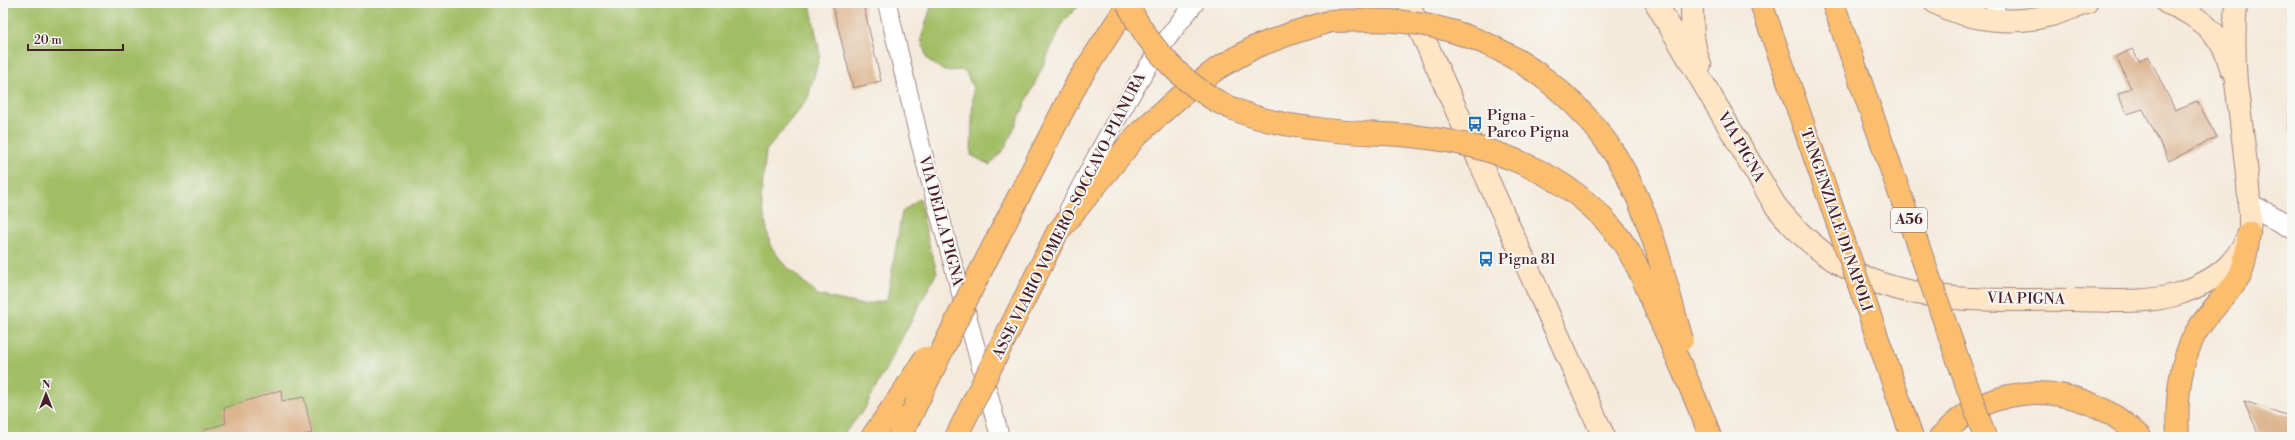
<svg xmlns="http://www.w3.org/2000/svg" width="2295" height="440" font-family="'Libre Bodoni',serif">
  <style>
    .green { fill: #a2be65; stroke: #766e48 }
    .building { fill: #dbb18a }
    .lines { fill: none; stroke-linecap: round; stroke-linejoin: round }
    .service-casing { stroke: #9f8483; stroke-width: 20 }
    .minor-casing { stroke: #9f8483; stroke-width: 24 }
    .secondary-casing { stroke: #9f8483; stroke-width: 24 }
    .trunk-casing { stroke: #9f8483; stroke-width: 24 }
    .service { stroke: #fff; stroke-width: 18 }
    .minor { stroke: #fff; stroke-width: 22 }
    .secondary { stroke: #fde5c5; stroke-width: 22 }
    .trunk { stroke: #fbbe6e; stroke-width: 22 }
    .trunk-bridge-casing { stroke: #9f8483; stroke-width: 24; stroke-linecap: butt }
    .motorway-bridge-casing { stroke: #9f8483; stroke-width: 24; stroke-linecap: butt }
    .trunk-bridge { stroke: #fbbe6e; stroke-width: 22 }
    .motorway-bridge { stroke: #fbbe6e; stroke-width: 22 }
    .labels { text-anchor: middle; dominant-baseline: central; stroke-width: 4; stroke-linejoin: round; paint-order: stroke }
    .shield { fill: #f6f6f2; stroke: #7e6067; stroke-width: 1 }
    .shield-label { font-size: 14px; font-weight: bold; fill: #4a1f2b }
    .poi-label { font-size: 15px; fill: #4a1f2b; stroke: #f6f6f2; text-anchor: start }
    .street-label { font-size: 15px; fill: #4a1f2b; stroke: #f6f6f2 }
  </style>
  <rect width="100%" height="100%" fill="#f6f6f2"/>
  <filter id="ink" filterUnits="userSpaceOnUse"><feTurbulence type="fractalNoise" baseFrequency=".025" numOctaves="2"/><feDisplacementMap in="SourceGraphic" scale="8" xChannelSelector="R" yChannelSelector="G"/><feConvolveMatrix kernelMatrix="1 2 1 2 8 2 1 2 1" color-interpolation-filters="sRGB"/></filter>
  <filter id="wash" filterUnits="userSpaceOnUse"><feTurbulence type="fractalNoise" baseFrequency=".012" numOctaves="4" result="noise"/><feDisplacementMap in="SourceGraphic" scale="16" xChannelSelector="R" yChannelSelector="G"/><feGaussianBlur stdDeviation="0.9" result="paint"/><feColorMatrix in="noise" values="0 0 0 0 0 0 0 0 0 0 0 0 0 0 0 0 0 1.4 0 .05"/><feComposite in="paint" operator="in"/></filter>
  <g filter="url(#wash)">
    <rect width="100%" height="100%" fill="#f4eadb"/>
    <path class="green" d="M3,3H810L820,55L808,98L766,151L761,199L770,245L783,263L818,295L863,305L887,300L902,212L920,198L928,240L937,272L864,410L841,437H3Z
      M932,3H1082L1063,22L1005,148L990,165L971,155L973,88L965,70L944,71L927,59L921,39Z"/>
    <g id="blocks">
      <path class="building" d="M832,3H863L881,81L853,88Z
        M2132,49L2139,61L2149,57L2175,110L2197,101L2217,137L2169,161L2143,109L2127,114L2118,94L2131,88L2116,57Z
        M2291,88H2292V130L2289,129Z
        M281,390L282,401L304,397L312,433L295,437H205L203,430L226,423L224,408Z
        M2244,401L2292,417V437H2260Z"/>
    </g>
  </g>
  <g filter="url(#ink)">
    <use href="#blocks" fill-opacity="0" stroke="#9f8483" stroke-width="1"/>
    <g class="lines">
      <g class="service-casing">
        <path id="service" d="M887,3L921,146L1000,437
          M1995,3L1996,19
          M1069,209C1107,137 1142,65 1195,3"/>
      </g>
      <g class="minor-casing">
        <path id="minor" d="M2249,205L2292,227"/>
      </g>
      <g class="secondary-casing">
        <path id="secondary" d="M1408,3L1604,437
          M1656,3L1775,205C1804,242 1840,270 1885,285C1944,304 2009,299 2071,300C2107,300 2146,305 2181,293C2213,281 2234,268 2248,236C2255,220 2239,108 2236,83C2234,57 2234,29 2236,3
          M1692,3C1692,24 1692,45 1700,65
          M1936,3C1969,21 2015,25 2051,15C2062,12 2074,7 2086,3
          M2167,3C2186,9 2214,28 2223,47C2227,54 2229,63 2232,70"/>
      </g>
      <g class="trunk-casing">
        <path id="trunk" d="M977,278L1078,81L1129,3
          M1017,314L1057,233L1137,135L1177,99L1218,68L1255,47L1292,33L1331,21
          M1705,422L1710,437
          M872,437L906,388
          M899,437L912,413
          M1940,437C1951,426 1964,414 1978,407C2034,380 2097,394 2140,437
          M2178,437C2176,403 2179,366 2194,336C2206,313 2227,297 2240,275C2246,262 2247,247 2249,233"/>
      </g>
      <use href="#service" class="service"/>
      <use href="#minor" class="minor"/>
      <use href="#secondary" class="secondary"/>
      <use href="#trunk" class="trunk"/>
      <g class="trunk-bridge-casing">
        <path id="trunk-bridge" d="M1127,3C1149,48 1188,91 1236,110C1262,121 1291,126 1319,129C1353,134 1387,133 1420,137C1493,145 1568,173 1615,232C1635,256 1646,286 1658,315C1674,350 1690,386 1705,422
          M1331,21C1362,20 1394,19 1425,25C1514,41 1595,105 1633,188C1656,236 1667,289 1682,340
          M906,388L925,358
          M912,413L977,278
          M956,437L1017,314"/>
      </g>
      <g class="motorway-bridge-casing">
        <path id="motorway-bridge" d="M1761,3L1912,437
          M1833,3L1985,437"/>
      </g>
      <use href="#trunk-bridge" class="trunk-bridge"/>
      <use href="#motorway-bridge" class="motorway-bridge"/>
    </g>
  </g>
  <defs>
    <g id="bus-bare" transform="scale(1.2)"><path d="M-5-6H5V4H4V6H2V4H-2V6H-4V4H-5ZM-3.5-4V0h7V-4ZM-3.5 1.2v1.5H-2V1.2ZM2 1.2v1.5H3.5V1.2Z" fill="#1f6fb2" stroke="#f6f6f2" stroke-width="2.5" paint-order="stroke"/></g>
  </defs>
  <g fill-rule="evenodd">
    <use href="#bus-bare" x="1475" y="124"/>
    <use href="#bus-bare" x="1486" y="259"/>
  </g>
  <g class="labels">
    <rect class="shield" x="1891" y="208" width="36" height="24" rx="3"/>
    <g class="shield-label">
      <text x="1909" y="220">A56</text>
    </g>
    <g class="poi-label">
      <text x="1487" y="115">Pigna -<tspan x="1487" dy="17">Parco Pigna</tspan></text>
      <text x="1498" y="259">Pigna 81</text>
    </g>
    <g class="street-label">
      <text transform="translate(1741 147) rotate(60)">VIA PIGNA</text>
      <text transform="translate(1069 216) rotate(-63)">ASSE VIARIO VOMERO-SOCCAVO-PIANURA</text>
      <text transform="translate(1836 220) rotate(71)">TANGENZIALE DI NAPOLI</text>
      <text transform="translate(941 221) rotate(75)">VIA DELLA PIGNA</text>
      <text transform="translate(2026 299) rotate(1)">VIA PIGNA</text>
    </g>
  </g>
  <rect width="2295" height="440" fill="none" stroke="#f6f6f2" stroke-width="16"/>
  <g transform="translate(46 394)" stroke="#f6f6f2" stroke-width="3" paint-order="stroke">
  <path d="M0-3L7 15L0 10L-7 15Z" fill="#4a1f2b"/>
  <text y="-6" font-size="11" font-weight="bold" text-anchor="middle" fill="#4a1f2b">N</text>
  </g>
  <path d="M28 44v6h95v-6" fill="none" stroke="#4a1f2b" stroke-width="2"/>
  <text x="34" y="44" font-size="12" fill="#4a1f2b" stroke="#f6f6f2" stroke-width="3" paint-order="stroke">20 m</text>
</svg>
